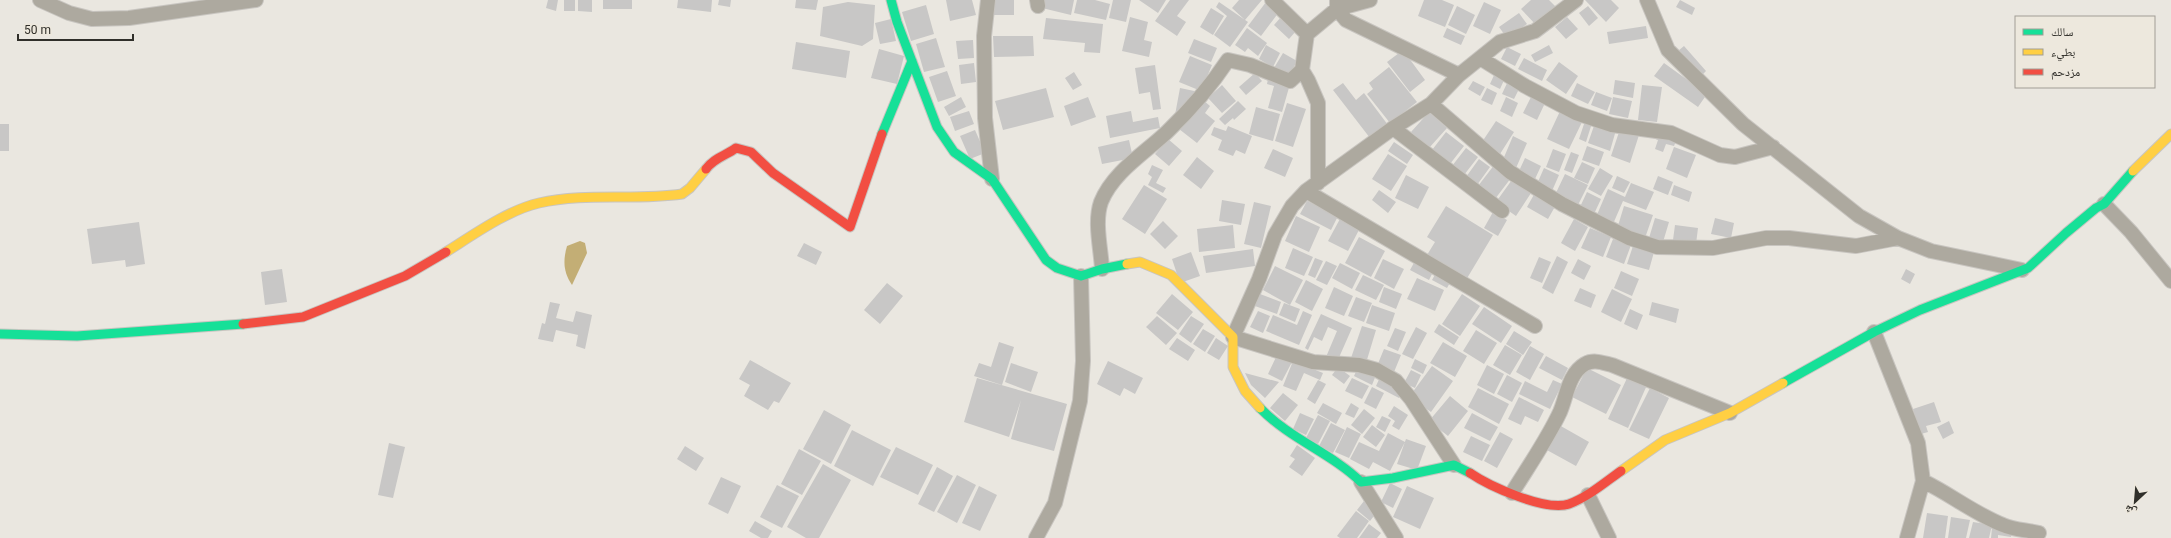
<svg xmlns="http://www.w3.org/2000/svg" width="2171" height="538" font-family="Roboto,'Noto Naskh Arabic',sans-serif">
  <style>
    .water { fill: #c3ae75 }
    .building { fill: #c8c7c6 }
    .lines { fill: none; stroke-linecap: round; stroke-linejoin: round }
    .street-casing { stroke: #c8c5c0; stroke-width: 16 }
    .fast-casing { stroke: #c8c5c0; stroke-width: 11 }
    .slow-casing { stroke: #c8c5c0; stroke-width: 11 }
    .jam-casing { stroke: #c8c5c0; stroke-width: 11 }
    .street { stroke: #ada99f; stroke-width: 14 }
    .fast { stroke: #16e098; stroke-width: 9 }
    .slow { stroke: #ffcf43; stroke-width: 9 }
    .jam { stroke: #f24e42; stroke-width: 9 }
  </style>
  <rect width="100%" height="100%" fill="#eae7e0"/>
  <path class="water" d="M580,241L585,243L587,253L572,285C563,272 563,260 567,246Z"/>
  <path class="building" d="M548,0H558L556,11L546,8Z
    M564,0H575V11H564Z
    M578,0H592V12L578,11Z
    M603,0H632V9H603Z
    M678,0H712L711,12L677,8Z
    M719,0H731L730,7L718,5Z
    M796,0H818L816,10L795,8Z
    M946,0H972L976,15L950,21Z
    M994,0H1014V15H994Z
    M1044,0H1074L1071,15L1042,8Z
    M1077,0H1095L1110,4L1106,20L1074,13Z
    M1113,0H1131L1126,22L1109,18Z
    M1139,0H1166L1158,13Z
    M1170,0H1189L1177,16L1186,22L1177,36L1155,21Z
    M1239,0H1262L1245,20L1232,8Z
    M1424,0H1442L1454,5L1445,27L1418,16Z
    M1531,0H1549L1557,8L1537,26L1521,9Z
    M1585,0H1611L1619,8L1606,22Z
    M1680,0L1695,8L1692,15L1676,7Z
    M848,2L875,5L873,39L862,46L820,36L823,7Z
    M1219,2L1248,22L1230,47L1214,35L1227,16L1216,7Z
    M1266,2L1279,12L1261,36L1248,26Z
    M1484,2L1501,10L1490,34L1473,26Z
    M926,5L934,34L911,41L902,12Z
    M1457,6L1475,15L1466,34L1448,25Z
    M1588,6L1598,18L1589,26L1579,13Z
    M1211,8L1224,16L1213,35L1200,27Z
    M1519,13L1527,24L1507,38L1499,27Z
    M1130,17L1148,22L1144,40L1152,42L1149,57L1122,51Z
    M1281,17L1296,31L1289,39L1274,25Z
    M1567,17L1578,29L1566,39L1555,27Z
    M1046,18L1103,24L1100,53L1084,52L1085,43L1043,39Z
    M891,19L896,41L880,44L875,23Z
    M1646,26L1648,38L1609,44L1607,32Z
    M1247,28L1267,43L1258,56L1248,48L1245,52L1235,45Z
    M1447,28L1465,36L1461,45L1443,37Z
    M993,36H1033L1034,56L994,57Z
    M936,38L945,67L924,72L916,44Z
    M1194,39L1217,48L1211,62L1188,53Z
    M973,40L974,58L958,59L956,41Z
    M796,42L850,51L846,78L792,69Z
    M1266,45L1280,53L1273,67L1259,59Z
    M1549,45L1553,53L1535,62L1531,55Z
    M1684,46L1706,71L1700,77L1678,51Z
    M1507,47L1521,54L1515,66L1501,59Z
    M879,49L904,56L897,84L871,78Z
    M1403,50L1425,80L1410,92L1387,62Z
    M1283,53L1297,61L1289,76L1274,68Z
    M1190,56L1212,65L1201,91L1179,82Z
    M1524,58L1547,70L1542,81L1518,69Z
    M1559,62L1578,76L1566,94L1546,80Z
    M974,63L976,82L961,84L959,65Z
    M1664,63L1707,94L1698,107L1654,76Z
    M1155,65L1161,109L1153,110L1150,92L1139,94L1135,68Z
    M1389,67L1417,102L1390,123L1367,94L1373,89L1369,83Z
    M947,71L956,96L938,102L929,77Z
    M1074,72L1082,85L1073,90L1065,78Z
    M1255,73L1262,81L1246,95L1239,87Z
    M1495,73L1505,78L1500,89L1490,84Z
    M1268,79L1290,84L1282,112L1268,108L1274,86L1267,84Z
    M1615,80L1635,83L1633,98L1613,94Z
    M1473,81L1485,87L1480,96L1468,89Z
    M1508,81L1520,87L1514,99L1502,94Z
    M1343,83L1356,100L1364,93L1388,125L1370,138L1333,90Z
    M1577,83L1595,92L1588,104L1571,96Z
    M1222,85L1236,101L1222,113L1208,98Z
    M1642,85L1662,87L1657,122L1638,120Z
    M1046,88L1054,117L1003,130L995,101Z
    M1180,88L1199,92L1175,115Z
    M1487,88L1497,93L1492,105L1481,100Z
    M1596,92L1612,98L1607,111L1591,105Z
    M961,97L966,107L949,116L944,107Z
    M1088,97L1096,117L1071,126L1064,106Z
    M1506,97L1518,103L1512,117L1500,111Z
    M1531,97L1545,103L1537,120L1523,113Z
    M1613,97L1632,101L1628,118L1609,114Z
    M1203,100L1210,106L1205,113L1215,121L1197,143L1179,129Z
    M1238,101L1246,109L1234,120L1233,118L1225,125L1219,119Z
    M1287,103L1306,109L1293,147L1275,141Z
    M1256,107L1280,114L1273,141L1249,134Z
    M1561,109L1583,120L1569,149L1547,139Z
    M969,111L974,124L955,131L950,117Z
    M1131,111L1133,122L1158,117L1160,128L1110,138L1106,116Z
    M1429,112L1447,128L1429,148L1411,132Z
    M1496,121L1514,132L1500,154L1482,142Z
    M1585,121L1592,123L1586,142L1579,139Z
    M1595,123L1616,130L1610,151L1588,143Z
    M0,124H9V151H0Z
    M1228,126L1252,136L1245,154L1236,150L1233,156L1218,150L1222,140L1211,135L1214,127L1226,131Z
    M1620,129L1639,135L1630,163L1611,156Z
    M975,130L985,153L970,159L960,136Z
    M1446,132L1464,146L1450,164L1432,150Z
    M1513,136L1527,143L1516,168L1502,162Z
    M1648,136L1676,141L1674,146L1666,144L1663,152L1655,149L1658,140Z
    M1168,139L1182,151L1169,166L1155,154Z
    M1129,140L1133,158L1102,164L1098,147Z
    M1394,142L1413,155L1407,164L1388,151Z
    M1587,146L1604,152L1599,166L1582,160Z
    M1674,147L1696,155L1687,178L1666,169Z
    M1466,148L1478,157L1464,175L1452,166Z
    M1273,149L1293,158L1285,177L1264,168Z
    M1553,149L1566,154L1559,172L1546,167Z
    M1571,152L1579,155L1572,173L1564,170Z
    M1388,154L1407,166L1391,191L1372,179Z
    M1197,157L1214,171L1201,189L1183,175Z
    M1525,158L1541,166L1535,179L1519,171Z
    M1479,159L1490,167L1477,185L1466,177Z
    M1582,162L1595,168L1588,184L1574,178Z
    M1495,164L1511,178L1495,199L1478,186Z
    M1152,165L1163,170L1156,183L1166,188L1163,193L1148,185L1152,177L1148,174Z
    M1544,168L1559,175L1552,191L1537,184Z
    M1600,168L1613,176L1601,196L1588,189Z
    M1565,174L1588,185L1577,207L1554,197Z
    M1406,175L1429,187L1418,209L1395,198Z
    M1617,176L1630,182L1624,193L1612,188Z
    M1658,176L1673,182L1668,195L1653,189Z
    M1514,177L1533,190L1516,216L1496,202Z
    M1631,183L1654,192L1646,210L1623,201L1613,224L1596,217L1608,189L1625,197Z
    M1144,185L1167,199L1145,234L1122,219Z
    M1674,185L1692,192L1689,202L1671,195Z
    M1379,190L1396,202L1388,213L1372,200Z
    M1536,191L1557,203L1548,219L1527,207Z
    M1587,192L1601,199L1594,214L1580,207Z
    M1222,200L1245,204L1241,225L1219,221Z
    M1307,201L1338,216L1331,230L1300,214Z
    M1254,202L1271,206L1261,248L1244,244Z
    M1446,206L1493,235L1466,280L1427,255L1435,242L1427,237Z
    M1624,206L1653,215L1645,238L1617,229Z
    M1493,212L1507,220L1498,236L1484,228Z
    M1296,216L1320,227L1309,252L1285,241Z
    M1341,217L1360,228L1348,251L1328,241Z
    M1655,218L1669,222L1663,242L1649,238Z
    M1715,218L1734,223L1731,238L1711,234Z
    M1574,219L1588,227L1575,251L1561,243Z
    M1163,221L1178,236L1165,249L1150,234Z
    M139,222L145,264L126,267L125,260L92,264L87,229Z
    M1233,225L1235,248L1199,252L1197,229Z
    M1675,225L1698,228L1696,244L1673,240Z
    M1590,228L1611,237L1603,257L1581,248Z
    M1359,237L1385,251L1371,277L1345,263Z
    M1613,239L1631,245L1624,264L1606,257Z
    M804,243L822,252L816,265L797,256Z
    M1633,246L1654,252L1649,270L1627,264Z
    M1293,248L1313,257L1304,276L1285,268Z
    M1253,249L1255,266L1206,273L1203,256Z
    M1191,252L1200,276L1180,283L1172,259Z
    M1557,256L1568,262L1553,294L1542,288Z
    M1539,257L1551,262L1542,283L1530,278Z
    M1315,258L1323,261L1315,278L1308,275Z
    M1383,259L1404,269L1394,289L1374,278Z
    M1578,259L1591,266L1584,280L1571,273Z
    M1326,261L1337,266L1327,285L1316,280Z
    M1415,261L1434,270L1429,280L1410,270Z
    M1340,263L1360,273L1352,289L1332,278Z
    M1275,266L1303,280L1290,305L1263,290Z
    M282,269L287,302L265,305L261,272Z
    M1906,269L1915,274L1910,284L1901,279Z
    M1437,271L1452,279L1447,288L1432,280Z
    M1621,271L1639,279L1632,296L1614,288Z
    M1363,275L1384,285L1376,300L1355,290Z
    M1417,278L1444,290L1435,311L1407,299Z
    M1306,280L1323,289L1312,311L1295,302Z
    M887,283L903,296L880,324L864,310Z
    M1334,287L1353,296L1344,316L1325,308Z
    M1384,287L1402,294L1396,309L1379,302Z
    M1580,288L1596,295L1591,308L1574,301Z
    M1612,289L1632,299L1621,322L1601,312Z
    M1172,294L1193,312L1178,330L1156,313Z
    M1260,294L1281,302L1277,314L1255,306Z
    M1462,294L1480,306L1460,336L1442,324Z
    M1356,297L1372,303L1364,322L1348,316Z
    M550,302L560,304L556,318L573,322L576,311L592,315L585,349L576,346L578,335L556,330L553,342L538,339L542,323L545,324Z
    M1652,302L1679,309L1676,323L1649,315Z
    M1284,303L1300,309L1295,322L1279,315Z
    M1372,305L1395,313L1389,331L1366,323Z
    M1484,307L1512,326L1501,343L1472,324Z
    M1630,309L1643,315L1637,330L1624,324Z
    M1258,311L1270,316L1263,333L1250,327Z
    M1303,311L1312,315L1299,345L1266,331L1273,315L1297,325Z
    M1321,314L1352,328L1337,362L1326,357L1337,331L1328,327L1322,341L1314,337L1308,350L1305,348Z
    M1157,316L1177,333L1166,345L1146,327Z
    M1191,316L1204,324L1191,343L1179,334Z
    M1439,324L1459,337L1454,345L1434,332Z
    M1362,326L1376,330L1366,363L1351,358Z
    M1416,327L1427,333L1413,359L1402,354Z
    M1395,328L1406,332L1398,351L1387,346Z
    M1203,329L1215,336L1205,352L1193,344Z
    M1476,330L1497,343L1484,364L1463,351Z
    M1514,331L1532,342L1523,355L1506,344Z
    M1177,338L1195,350L1188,361L1169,349Z
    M1216,338L1228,346L1219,360L1207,353Z
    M999,342L1014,347L1002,385L974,376L979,363L991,367Z
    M1443,342L1467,356L1455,377L1430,363Z
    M1505,345L1522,355L1510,375L1493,365Z
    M1530,346L1544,354L1530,380L1516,372Z
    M1384,349L1401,355L1394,372L1377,366Z
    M1277,355L1292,362L1282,381L1268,374Z
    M1546,356L1568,368L1562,380L1539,368Z
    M1415,359L1427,365L1423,374L1411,368Z
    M750,360L791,383L779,403L774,401L768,410L744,396L750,385L739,379Z
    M1108,361L1143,378L1135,394L1124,388L1120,396L1097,384Z
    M1293,361L1323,373L1320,380L1304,373L1296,391L1283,386Z
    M1011,363L1038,372L1031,392L1005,382Z
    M1487,365L1504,374L1494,394L1477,385Z
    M1432,366L1453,381L1431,412L1409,397Z
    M1338,367L1350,376L1344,384L1332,375Z
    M1358,367L1376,375L1372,385L1354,376Z
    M1587,368L1621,385L1606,414L1572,397Z
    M1411,370L1421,375L1415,388L1404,383Z
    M1245,373L1279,382L1265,398L1251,385Z
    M1381,375L1402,392L1399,398L1376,386Z
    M1507,375L1522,383L1512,402L1497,394Z
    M1628,376L1647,385L1628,428L1608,419Z
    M977,378L1067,404L1054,451L1011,439L1021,400L1009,437L964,422Z
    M1352,378L1369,386L1362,399L1345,391Z
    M1318,380L1326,384L1315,404L1307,399Z
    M1553,380L1562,384L1550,409L1519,394L1525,381L1547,392Z
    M1372,387L1384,393L1376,409L1364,403Z
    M1478,388L1509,404L1499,424L1468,407Z
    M1650,388L1669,398L1649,439L1629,430Z
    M1283,393L1298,405L1285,421L1270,408Z
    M1450,396L1468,411L1448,436L1429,421Z
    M1519,397L1544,410L1538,422L1525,416L1521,425L1508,419Z
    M1934,402L1941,422L1926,426L1928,432L1921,434L1913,409Z
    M1323,403L1342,413L1336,424L1317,413Z
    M1351,403L1359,408L1354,418L1345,414Z
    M1394,406L1408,415L1399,430L1392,426L1395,421L1388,416Z
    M1364,409L1375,418L1362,434L1351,425Z
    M824,410L851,425L831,464L803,449Z
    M1300,413L1314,419L1306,435L1293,429Z
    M1472,413L1498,427L1490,441L1464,428Z
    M1318,415L1330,421L1318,444L1306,438Z
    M1382,416L1391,420L1385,432L1376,427Z
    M1949,421L1954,433L1943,439L1937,427Z
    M1331,423L1345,430L1333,453L1319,446Z
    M1372,425L1385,435L1376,447L1363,437Z
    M1559,425L1589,442L1576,466L1545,449Z
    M1347,427L1361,434L1349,458L1335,452Z
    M852,430L891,450L873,486L834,466Z
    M1500,432L1513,439L1497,468L1484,461Z
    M1388,433L1405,442L1390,471L1373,462L1369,469L1350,459L1359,442L1379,451Z
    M1471,436L1490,445L1482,461L1463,452Z
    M1406,439L1426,446L1417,470L1397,464Z
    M389,443L405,447L393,498L378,495Z
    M1297,445L1315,458L1302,476L1289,467L1295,459L1290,456Z
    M685,446L704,458L696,471L677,459Z
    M896,447L933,465L918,495L880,477Z
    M799,449L821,461L802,495L781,484Z
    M823,464L851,480L819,538H806L787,527Z
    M937,467L953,476L934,512L918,504Z
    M957,475L976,485L957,523L937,512Z
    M721,477L741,486L728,514L708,504Z
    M1390,483L1402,489L1393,508L1381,502Z
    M777,485L799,496L782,528L760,517Z
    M979,486L997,495L980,531L962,523Z
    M1407,486L1434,498L1420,529L1393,517Z
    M1364,501L1377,512L1370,521L1357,510Z
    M1356,511L1369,521L1357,538H1340L1337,536Z
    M1927,513L1948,516L1945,538H1923Z
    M1951,517L1970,520L1966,538H1948Z
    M755,521L772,531L768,538H761L749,531Z
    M1973,522L1992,525L1989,538H1969Z
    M1369,524L1381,533L1377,538H1359Z
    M1992,528L2012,530L2011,537L1998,535V538H1991Z"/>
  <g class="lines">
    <g class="street-casing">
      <path id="street" d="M40,0L69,13L92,19L129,18L256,0
        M988,0L984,36L985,118L992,179
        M1037,0L1038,6
        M1272,0L1307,34
        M1647,0L1668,50L1743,124L1859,216L1898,238L1931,251L2022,270
        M1337,1V9L1346,20L1459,75
        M1480,58L1525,86L1576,113L1612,125L1671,133L1720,155L1735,157L1773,147
        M1302,70L1308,80L1318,103V183
        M1431,104L1510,172L1562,204L1629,238L1657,247L1713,248L1766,238H1789L1856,246L1898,238
        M1393,128L1502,211
        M1306,191L1535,326
        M2104,204L2131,232L2171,281
        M1102,269C1101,249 1094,222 1101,202C1113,172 1145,153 1167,132C1191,109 1210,87 1228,60L1250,65L1290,81L1302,70L1307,34L1337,9L1370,0
        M1874,332L1918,443L1923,481L1907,538
        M1454,465L1411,399L1396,381L1377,370L1359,365L1313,362L1233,337L1259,279L1275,235L1292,206L1306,191L1393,128L1431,104L1459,75L1500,42L1535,31L1576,0
        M1923,481C1950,494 1975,514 2003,525C2014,530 2028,530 2039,533
        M1361,482L1396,538
        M1512,493C1528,467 1547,440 1560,412C1567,396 1568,374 1585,364C1594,359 1603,363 1612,365L1730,413
        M1588,495L1609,538
        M1036,538L1055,503L1080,401L1083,361L1081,276"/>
    </g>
    <g class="fast-casing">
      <path id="fast" d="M891,0L897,22L937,127L954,152L992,179L1046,260L1057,268L1081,276L1102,269L1127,264
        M882,134L912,61
        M0,334L77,336L243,324
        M1783,383L1874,332L1920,310L2028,268L2066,233L2096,208L2104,204L2133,171
        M1260,408C1290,439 1331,453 1361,482L1393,478L1454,465L1470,473"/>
    </g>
    <g class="slow-casing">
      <path id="slow" d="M2133,171L2171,134
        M446,252C473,235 508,210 539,203C586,192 635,201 682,194L690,188L706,169
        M1127,264L1140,262L1171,275L1233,337V367L1245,391L1260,408
        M1621,471L1665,440L1730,413L1783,383"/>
    </g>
    <g class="jam-casing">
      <path id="jam" d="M706,169C714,158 725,156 736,148L751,152L773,173L850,227L882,134
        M243,324L303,317L405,276L446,252
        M1470,473C1489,486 1546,512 1569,504C1588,497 1604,483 1621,471"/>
    </g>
    <use href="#street" class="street"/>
    <use href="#fast" class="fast"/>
    <use href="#slow" class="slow"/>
    <use href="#jam" class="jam"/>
  </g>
  <rect x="2015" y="16" width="140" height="72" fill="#ede8dd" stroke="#a19e95"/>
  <rect x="2023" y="29" width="20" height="6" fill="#16e098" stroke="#a19e95"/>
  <text x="2051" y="36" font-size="12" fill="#302f2a">سالك</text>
  <rect x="2023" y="49" width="20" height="6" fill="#ffcf43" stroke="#a19e95"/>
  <text x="2051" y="56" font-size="12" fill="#302f2a">بطيء</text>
  <rect x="2023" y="69" width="20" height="6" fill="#f24e42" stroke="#a19e95"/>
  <text x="2051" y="76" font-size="12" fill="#302f2a">مزدحم</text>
  <g transform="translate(2135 502) rotate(206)" stroke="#ede8dd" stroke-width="3" paint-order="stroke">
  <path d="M0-3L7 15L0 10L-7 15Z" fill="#302f2a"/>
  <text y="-6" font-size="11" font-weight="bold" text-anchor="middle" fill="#302f2a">ش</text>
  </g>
  <path d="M18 34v6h115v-6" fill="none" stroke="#302f2a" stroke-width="2"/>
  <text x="24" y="34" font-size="12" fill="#302f2a" stroke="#ede8dd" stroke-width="3" paint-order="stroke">50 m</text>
</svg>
